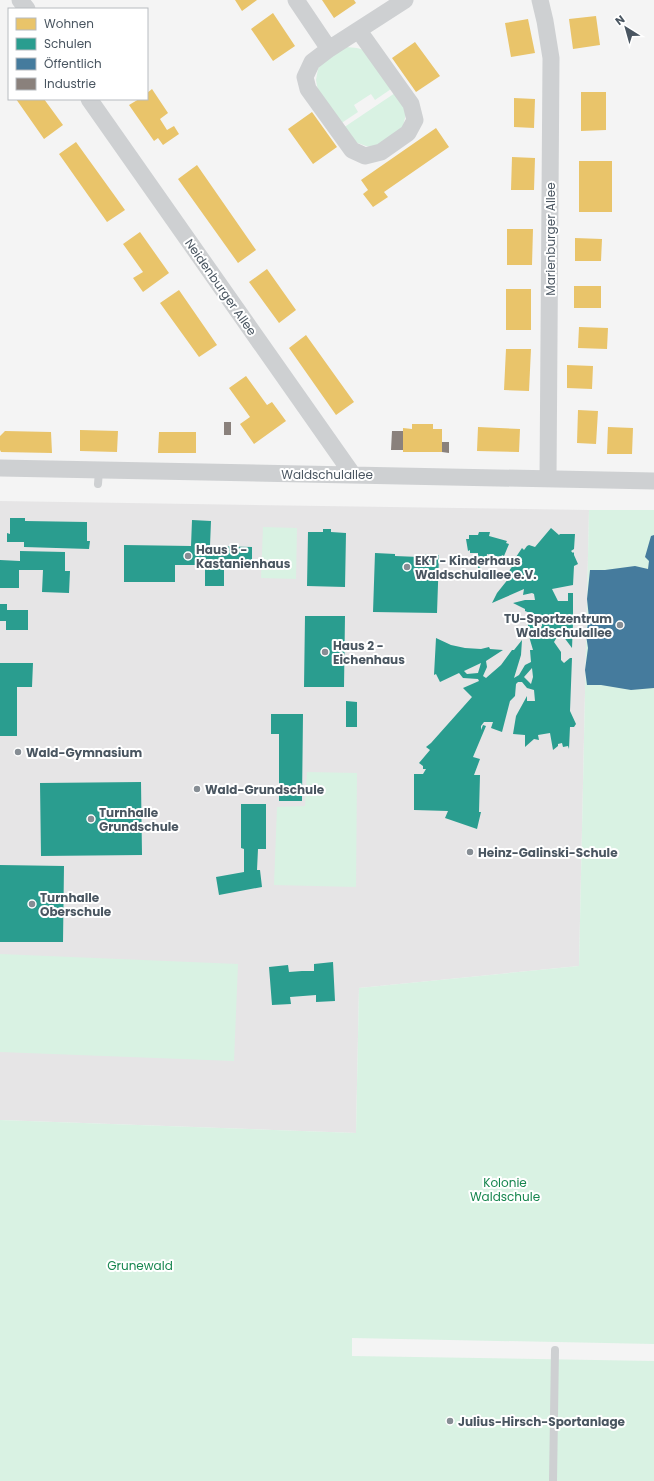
<svg xmlns="http://www.w3.org/2000/svg" width="654" height="1481" font-family="Poppins,sans-serif">
  <style>
    .education { fill: #e6e5e6 }
    .green { fill: #d9f2e3 }
    .homes { fill: #e9c46a }
    .schools { fill: #2a9d8f; fill-rule: evenodd }
    .public { fill: #457b9d }
    .industry { fill: #8a817c }
    .lines { fill: none; stroke-linecap: round; stroke-linejoin: round }
    .lane { stroke: #ced0d2; stroke-width: 8 }
    .street { stroke: #ced0d2; stroke-width: 17 }
    .poi-dot { fill: #868d94; stroke: #fff; stroke-width: 1.5 }
    .labels { text-anchor: middle; dominant-baseline: central; stroke-width: 4; stroke-linejoin: round; paint-order: stroke }
    .street-label { font-size: 12px; fill: #4a5661; stroke: #fff }
    .poi-label { font-size: 12px; font-weight: bold; fill: #4a5661; stroke: #fff; text-anchor: start }
    .park-label { font-size: 12px; fill: #17864f; stroke: #fff }
  </style>
  <rect width="100%" height="100%" fill="#f4f4f4"/>
  <path class="education" d="M0,501L589,510L579,966L359,988L356,1133L0,1120Z"/>
  <path class="green" d="M346,47L357,48L364,50L394,87L375,100L371,94L354,105L358,112L340,124L318,91L316,80L318,69L321,63Z
    M398,91L406,114L403,126L395,138L371,147L366,146L355,142L343,128Z
    M589,510H654V1344L352,1338V1356L654,1361V1481H0V1120L356,1133L359,988L579,966Z
    M263,527L297,528L296,579L261,578Z
    M307,772L357,773L356,887L274,885L277,807L305,806Z
    M0,954L238,964L234,1061L0,1052Z"/>
  <path class="homes" d="M235,0H257L242,11Z
    M322,0H354L356,3L334,18Z
    M273,13L295,46L273,61L251,29Z
    M596,16L600,45L573,49L569,19Z
    M528,19L535,53L511,57L505,23Z
    M415,42L440,76L416,92L392,58Z
    M152,89L168,113L160,119L167,130L174,126L179,134L163,145L158,138L154,141L129,105L139,99H147V93Z
    M581,92H606V130L581,131Z
    M514,98L535,99L534,128L514,127Z
    M16,99H44L63,125L44,139Z
    M312,112L337,147L313,164L288,129Z
    M436,128L449,147L384,192L388,197L373,207L363,194L368,190L361,180Z
    M76,142L125,210L107,222L59,154Z
    M512,157L535,158L534,190H511Z
    M579,161H612V212H579Z
    M197,165L256,250L238,263L178,179Z
    M507,229H533L532,265H507Z
    M140,232L169,273L143,292L133,278L143,272L123,244Z
    M575,238L602,239L601,261H575Z
    M267,269L296,310L279,323L249,282Z
    M574,286H601V308H574Z
    M506,289H531V330H506Z
    M179,290L217,345L199,357L160,303Z
    M579,327L608,328L607,349L578,348Z
    M306,335L354,402L336,415L289,348Z
    M506,349H531L529,391L504,390Z
    M567,365L593,366L592,389L567,388Z
    M246,376L267,405L272,402L286,421L254,444L240,424L250,417L229,388Z
    M578,410L598,411L596,444L577,443Z
    M412,424H433V429H442V452H403V428L412,429Z
    M478,427L520,429L519,452L477,451Z
    M608,427L633,428L632,454H607Z
    M80,430L118,431L117,452L80,451Z
    M5,431L51,432L52,453L1,452L0,450V436Z
    M159,432H196V453H158Z"/>
  <path class="schools" d="M10,518H25V521L87,522V541H90L89,549L24,547V542H7V533L10,534Z
    M192,520L211,521L210,546L252,547V566L224,565V586H205V565H175V582H124V545L191,546Z
    M551,528L559,535L560,534H575L574,549L571,551L573,553L574,552V555L578,564L574,566L573,585L552,589L558,601H568V593H573V617L567,615L565,621L573,623L572,648L560,632L554,642L561,652V660L564,663L570,658H572L570,711L576,724L574,727H570L569,749L568,746L563,747L562,743L558,744V746L553,750L550,733L538,735L539,740L534,739L525,747V735L513,734L516,716L527,696V701H535L534,690L527,688L522,682H518L516,684L515,696L510,701L502,732L491,728L493,722H484L481,726V730L483,725L486,726L473,757L480,759L474,775H480L479,812H481L477,829L445,818L448,811L414,810V774H423L426,769H423V766L419,763L430,750L426,747L431,743L472,697L463,688L479,681L478,679L463,678L459,673L440,682L436,674L434,675L436,638L451,645L465,648L481,649L489,647L490,649L503,650L486,661L487,667L483,676L486,678L501,665L512,650H514L522,640L521,655L514,678L519,675L525,665L531,662L530,650H533L528,633L529,632L527,619L538,630L542,626V618L525,611V609L513,603L525,600H535L534,594L532,593L523,595L524,589L492,603L497,593L509,578L506,575L514,564L512,563L522,548L524,550L527,546L529,545L535,547ZM481,663L478,673L467,674L464,671ZM532,668L533,677L531,684L524,677Z
    M323,529H331V532L346,533L345,587L307,586L308,532H323Z
    M479,532H490L489,536L507,541L506,543L509,544L504,556L502,555L501,557L487,554L486,563L478,569V553H470V550L468,551L466,539H469V535H478Z
    M20,551L65,552V571H70L69,593L42,592L43,570H19V588H0V560L20,561Z
    M375,553L395,554V556L419,557V554L439,555L437,613L373,612Z
    M0,604H7V610H28V630H6V621H0Z
    M305,616H345L344,687H304Z
    M0,663H33L32,687H17V736H0Z
    M346,701L357,702V727H346Z
    M271,714H303L302,801H279V734H271Z
    M141,782L142,855L41,856L40,783Z
    M241,804H266V849H258L257,870H260L262,887L219,895L216,877L244,872V849L241,848Z
    M0,865L64,866L63,942H0Z
    M333,962L335,1001L316,1002V995L290,997L291,1004L272,1005L269,967L288,965L289,972L302,971H314V964Z"/>
  <path class="public" d="M654,535V688L631,690L601,685H587L585,670L588,648L586,635L589,618L587,599L590,570H605L635,566L648,569L649,561L645,557L651,536Z"/>
  <path class="industry" d="M224,422H231V435H224Z
    M392,431H403V450H391Z
    M442,442H449V453L442,452Z"/>
  <g class="lines">
    <path class="lane" d="M98,484L99,471
      M553,1481L555,1350"/>
    <path class="street" d="M20,0L27,9
      M296,0L329,49
      M540,0L545,21L551,58L548,479
      M359,31L411,104L415,120L408,133L381,152L365,156L352,150L308,89L305,77L312,62L329,49L405,0
      M89,99L353,475
      M0,468L654,481"/>
  </g>
  <g class="poi-dot">
    <circle cx="188" cy="556" r="4"/>
    <circle cx="407" cy="567" r="4"/>
    <circle cx="620" cy="625" r="4"/>
    <circle cx="325" cy="652" r="4"/>
    <circle cx="18" cy="752" r="4"/>
    <circle cx="197" cy="789" r="4"/>
    <circle cx="91" cy="819" r="4"/>
    <circle cx="470" cy="852" r="4"/>
    <circle cx="32" cy="904" r="4"/>
    <circle cx="450" cy="1421" r="4"/>
  </g>
  <g class="labels">
    <g class="street-label">
      <text transform="translate(550 239) rotate(-90)">Marienburger Allee</text>
      <text transform="translate(221 287) rotate(55)">Neidenburger Allee</text>
      <text x="327" y="474">Waldschulallee</text>
    </g>
    <g class="poi-label">
      <text x="196" y="549">Haus 5 -<tspan x="196" dy="14">Kastanienhaus</tspan></text>
      <text x="415" y="560">EKT - Kinderhaus<tspan x="415" dy="14">Waldschulallee e.V.</tspan></text>
      <text x="612" y="618" text-anchor="end">TU-Sportzentrum<tspan x="612" dy="14">Waldschulallee</tspan></text>
      <text x="333" y="645">Haus 2 -<tspan x="333" dy="14">Eichenhaus</tspan></text>
      <text x="26" y="752">Wald-Gymnasium</text>
      <text x="205" y="789">Wald-Grundschule</text>
      <text x="99" y="812">Turnhalle<tspan x="99" dy="14">Grundschule</tspan></text>
      <text x="478" y="852">Heinz-Galinski-Schule</text>
      <text x="40" y="897">Turnhalle<tspan x="40" dy="14">Oberschule</tspan></text>
      <text x="458" y="1421">Julius-Hirsch-Sportanlage</text>
    </g>
    <g class="park-label">
      <text x="505" y="1182">Kolonie<tspan x="505" dy="14">Waldschule</tspan></text>
      <text x="140" y="1265">Grunewald</text>
    </g>
  </g>
  <rect x="8" y="8" width="140" height="92" fill="#ffffff" stroke="#b7bbc0"/>
  <rect x="16" y="18" width="20" height="12" fill="#e9c46a" stroke="#b7bbc0"/>
  <text x="44" y="28" font-size="12" fill="#4a5661">Wohnen</text>
  <rect x="16" y="38" width="20" height="12" fill="#2a9d8f" stroke="#b7bbc0"/>
  <text x="44" y="48" font-size="12" fill="#4a5661">Schulen</text>
  <rect x="16" y="58" width="20" height="12" fill="#457b9d" stroke="#b7bbc0"/>
  <text x="44" y="68" font-size="12" fill="#4a5661">Öffentlich</text>
  <rect x="16" y="78" width="20" height="12" fill="#8a817c" stroke="#b7bbc0"/>
  <text x="44" y="88" font-size="12" fill="#4a5661">Industrie</text>
  <g transform="translate(626 28) rotate(323)" stroke="#ffffff" stroke-width="3" paint-order="stroke">
  <path d="M0-3L7 15L0 10L-7 15Z" fill="#4a5661"/>
  <text y="-6" font-size="11" font-weight="bold" text-anchor="middle" fill="#4a5661">N</text>
  </g>
</svg>
